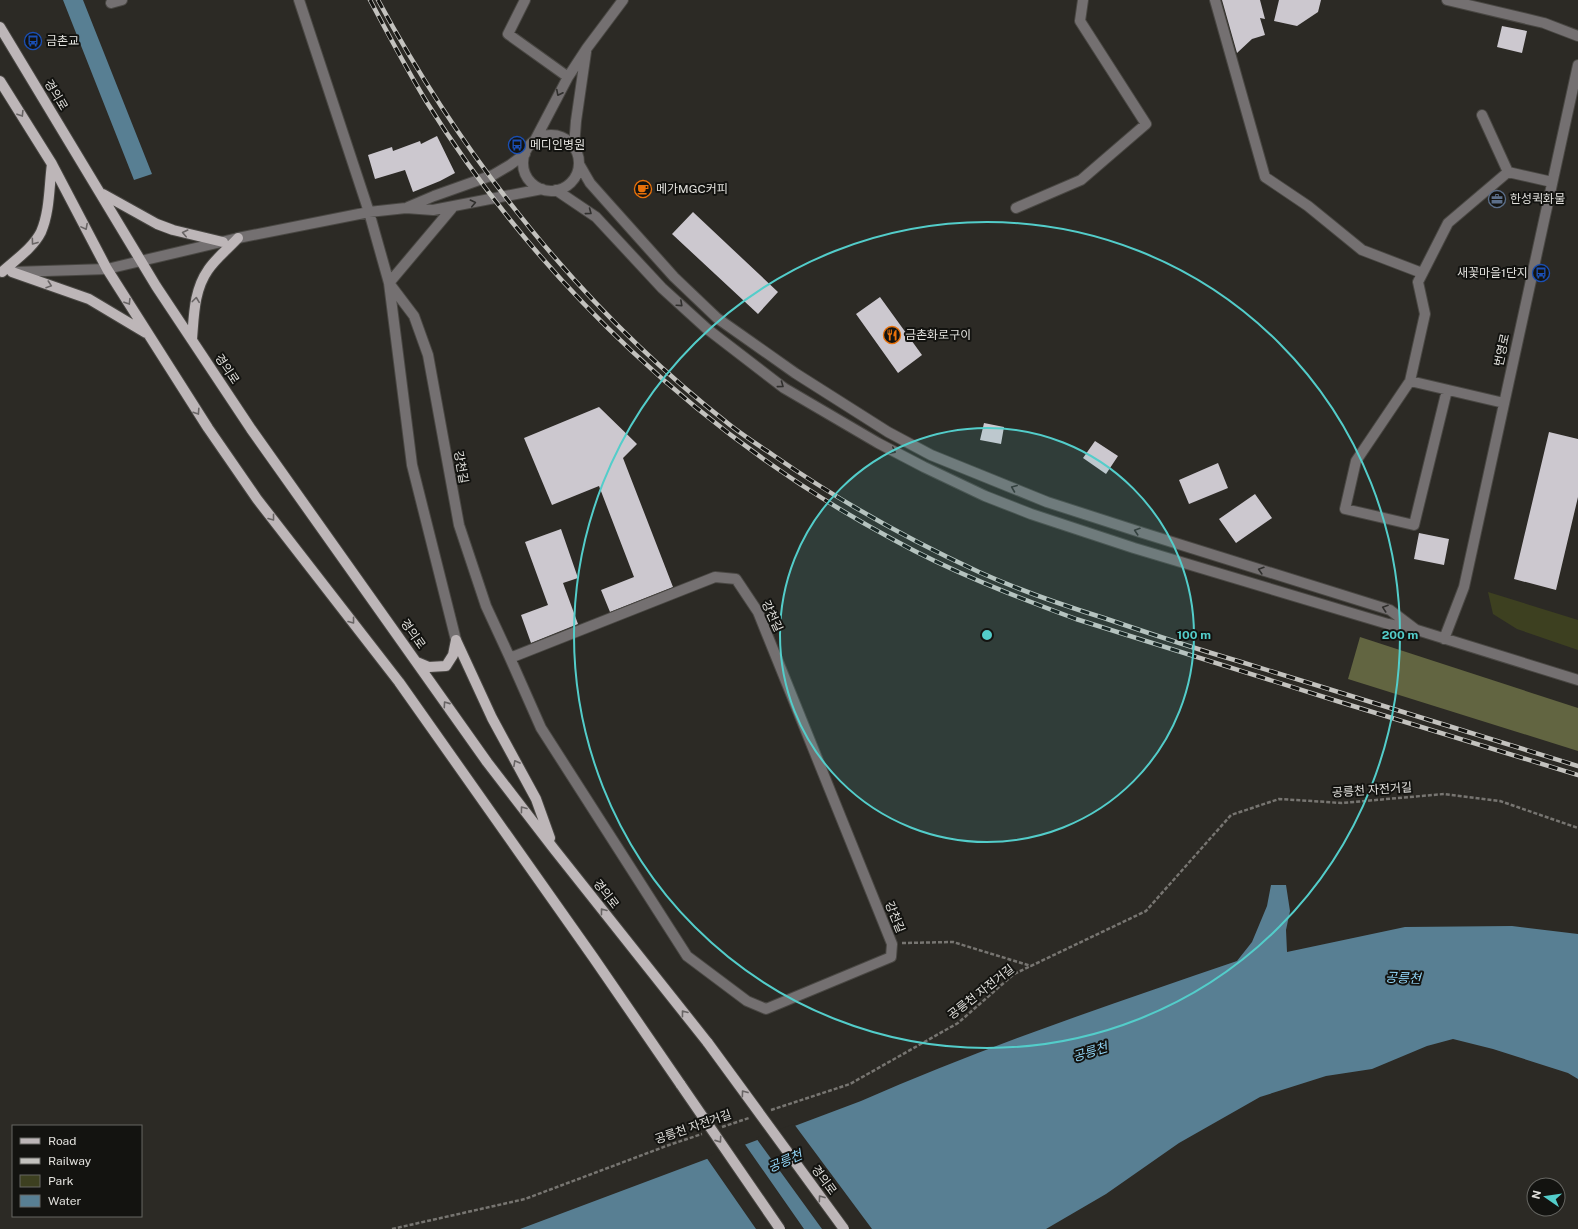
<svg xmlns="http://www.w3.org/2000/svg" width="1578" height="1229" font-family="'Public Sans','Noto Sans KR',sans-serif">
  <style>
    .green { fill: #3d4020 }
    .forest { fill: #626541 }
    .water { fill: #587f93 }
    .pier { fill: #2c2a25 }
    .building { fill: #ccc8cf }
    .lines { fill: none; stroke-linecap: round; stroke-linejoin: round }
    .minor-casing { stroke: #494743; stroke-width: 12 }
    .major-casing { stroke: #494743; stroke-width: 12 }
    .path { stroke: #777571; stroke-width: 2.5; stroke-dasharray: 4 2; stroke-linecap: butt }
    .minor { stroke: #747071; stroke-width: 10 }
    .major { stroke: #bdb6b8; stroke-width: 10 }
    .rail-casing { stroke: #c3c2be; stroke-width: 4.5 }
    .rail { stroke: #131310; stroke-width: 3; stroke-dasharray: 9; stroke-linecap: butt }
    .major-bridge-casing { stroke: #494743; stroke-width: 12; stroke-linecap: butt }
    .major-bridge { stroke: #bdb6b8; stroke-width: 10 }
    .oneway { stroke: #302f2d }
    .oneway2 { stroke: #686464 }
    .ring { fill: none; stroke: #53cdca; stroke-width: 2 }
    .labels { text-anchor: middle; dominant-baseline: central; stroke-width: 4; stroke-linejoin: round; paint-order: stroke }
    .poi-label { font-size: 12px; fill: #e3e2de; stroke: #131310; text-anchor: start }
    .street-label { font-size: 12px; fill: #e3e2de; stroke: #131310 }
    .water-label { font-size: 13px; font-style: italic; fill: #91d5f7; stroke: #131310 }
    .centre { fill: #53cdca; stroke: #131310; stroke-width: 2 }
    .ring-label { font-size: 12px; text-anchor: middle; font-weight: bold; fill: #53cdca; stroke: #131310; stroke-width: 4; stroke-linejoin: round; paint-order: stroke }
  </style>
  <rect width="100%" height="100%" fill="#2c2a25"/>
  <path class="green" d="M1488,592L1578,620V650L1517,629L1493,614Z"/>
  <path class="forest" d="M1360,637L1578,708V751L1348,679Z"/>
  <path class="water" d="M63,0H83L152,174L134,180Z
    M1271,885H1286L1290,911L1286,930L1287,952L1405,927L1512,926L1578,934V1079L1568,1073L1493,1049L1453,1039L1427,1046L1372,1069L1326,1076L1260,1097L1179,1143L1106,1194L1046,1229H520L861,1101C984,1047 1111,1004 1237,961L1252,942L1267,906Z"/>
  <path class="pier" d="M794,1124L872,1229H822L756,1138Z
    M744,1143L804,1229H756L706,1157Z"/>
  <path class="building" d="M1222,0H1260L1265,19L1260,18L1265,35L1252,39L1237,53Z
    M1279,0H1321L1318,12L1297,26L1274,21Z
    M1502,26L1527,31L1522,53L1497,47Z
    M437,136L455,173L440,181L413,192L405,170L375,179L368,155L392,147L393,151L420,141L421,144Z
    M693,212L778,292L758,314L672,234Z
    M880,297L922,355L898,373L856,314Z
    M599,407L637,444L623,458L673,587L610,612L601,590L634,577L599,486L552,505L524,438Z
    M984,423L1004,427L1001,444L980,440Z
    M1549,432L1578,439V497L1556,590L1514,579Z
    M1095,441L1118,456L1106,474L1083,458Z
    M1218,463L1228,488L1189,504L1179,480Z
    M1255,494L1272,518L1236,543L1219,519Z
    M561,529L578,578L563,583L578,624L531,643L521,615L548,605L525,542Z
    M1419,533L1449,539L1444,565L1414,559Z"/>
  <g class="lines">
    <g class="minor-casing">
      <path id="minor" d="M299,0L369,212L389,283L412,465L456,640
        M525,0L508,34L568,77
        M1215,0L1265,177L1308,206L1362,250L1422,273
        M1447,0L1544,23L1578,36
        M111,3L122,0
        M523 163a28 28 0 1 1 56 0a28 28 0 1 1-56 0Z
        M535,140L568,77L587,48L623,0
        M574,147L576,121L586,52
        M579,164L590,183L606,201L674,277L717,318L795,373L888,432L931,455L1047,502L1140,532L1390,610L1415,629
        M1508,172L1552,182
        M556,190L596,217L662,288L706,328L784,388L878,443L924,467L985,496L1031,514L1134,548L1388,624L1417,630L1578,680
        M408,207L434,196L493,175L510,165L525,154
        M453,207L389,283L414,316L428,355L459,525L486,606L510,658L715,577L736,579L758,612L892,944L891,957L766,1009L747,1001L687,956L541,728L510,658
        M1016,208L1081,180L1146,124L1080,21L1083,0
        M14,272L107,269L238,238L369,212L406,208L433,210L542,189
        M1410,381L1425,314L1418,282L1448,223L1508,172L1482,115
        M1447,390L1414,525L1345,509L1356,461L1410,381L1504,403
        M1444,639L1464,587L1578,65"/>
    </g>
    <g class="major-casing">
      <path id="major" d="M0,27L156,286L251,429L487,762L554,849L708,1043
        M0,81L52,164L107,269L208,428L257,499L399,682L593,957L681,1085
        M103,194L157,224L173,230L223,242
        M2,272C15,260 33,248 41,232C50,211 49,186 52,164
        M12,272L89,299L146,333
        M192,339C194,315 194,290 208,270C216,258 229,248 238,238
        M456,640L492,718L536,799L550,838
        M417,662L429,667L446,666L453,655L456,640"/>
    </g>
    <path class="path" d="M902,943L953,942L1031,966
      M771,1110L850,1084L958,1023L1014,974L1146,911L1231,815L1279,799L1342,803L1444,794L1500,801L1578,828
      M722,1127L749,1118
      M392,1229L525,1199L669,1145L702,1134"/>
    <use href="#minor" class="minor"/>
    <use href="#major" class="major"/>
    <g class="rail-casing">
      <path id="rail" d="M370,0C388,34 406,68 426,101C540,284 704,438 894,540C952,572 1014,596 1076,619L1340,702L1578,775
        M378,0C466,163 584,311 730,425C744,436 758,445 773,455C838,500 907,539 979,572C1019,590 1062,605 1104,618C1148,633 1193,648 1238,661C1351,696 1465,731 1578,766"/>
    </g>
    <use href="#rail" class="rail"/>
    <g class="major-bridge-casing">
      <path id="major-bridge" d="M708,1043L844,1229
        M681,1085L780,1229"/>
    </g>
    <use href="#major-bridge" class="major-bridge"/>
  </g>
  <defs><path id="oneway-chevron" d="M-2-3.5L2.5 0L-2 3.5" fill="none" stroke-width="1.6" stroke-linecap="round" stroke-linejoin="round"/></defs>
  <g class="oneway">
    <use href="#oneway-chevron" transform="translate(559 93) rotate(117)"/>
    <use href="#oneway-chevron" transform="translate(473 203) rotate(-12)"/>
    <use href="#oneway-chevron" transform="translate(589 212) rotate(37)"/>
    <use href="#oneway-chevron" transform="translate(680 304) rotate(42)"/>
    <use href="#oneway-chevron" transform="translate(781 385) rotate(36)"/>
    <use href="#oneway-chevron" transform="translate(893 451) rotate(27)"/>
    <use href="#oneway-chevron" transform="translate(1014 488) rotate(-158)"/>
    <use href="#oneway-chevron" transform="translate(1137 531) rotate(-162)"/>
    <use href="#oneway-chevron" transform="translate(1261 570) rotate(-163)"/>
    <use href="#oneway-chevron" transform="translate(1385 608) rotate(-161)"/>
  </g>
  <g class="oneway2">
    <use href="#oneway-chevron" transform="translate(21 114) rotate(58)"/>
    <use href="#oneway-chevron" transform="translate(85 227) rotate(62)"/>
    <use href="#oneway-chevron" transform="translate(185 233) rotate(-167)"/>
    <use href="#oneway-chevron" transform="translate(34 242) rotate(126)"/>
    <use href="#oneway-chevron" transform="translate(49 285) rotate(19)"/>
    <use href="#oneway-chevron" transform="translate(196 300) rotate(-83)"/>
    <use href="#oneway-chevron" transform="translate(128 302) rotate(58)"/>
    <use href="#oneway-chevron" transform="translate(197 412) rotate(57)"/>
    <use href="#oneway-chevron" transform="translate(272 518) rotate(52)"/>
    <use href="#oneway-chevron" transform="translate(352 621) rotate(52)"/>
    <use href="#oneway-chevron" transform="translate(446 704) rotate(-125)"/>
    <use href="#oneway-chevron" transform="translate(516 763) rotate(-119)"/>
    <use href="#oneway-chevron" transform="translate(523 809) rotate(-127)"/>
    <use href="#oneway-chevron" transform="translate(603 911) rotate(-128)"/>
    <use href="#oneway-chevron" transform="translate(684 1013) rotate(-128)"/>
    <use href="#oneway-chevron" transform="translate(744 1093) rotate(-126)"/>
    <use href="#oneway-chevron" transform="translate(719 1140) rotate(55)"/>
    <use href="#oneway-chevron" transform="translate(821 1198) rotate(-126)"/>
  </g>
  <circle cx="987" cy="635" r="207" fill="#53cdca" fill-opacity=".12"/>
  <g class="ring">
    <circle cx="987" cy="635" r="207"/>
    <circle cx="987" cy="635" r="413"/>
  </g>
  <defs>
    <g id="bus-ring" transform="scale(0.9)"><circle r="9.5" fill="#131310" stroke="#1a4fb4" stroke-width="1.5"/><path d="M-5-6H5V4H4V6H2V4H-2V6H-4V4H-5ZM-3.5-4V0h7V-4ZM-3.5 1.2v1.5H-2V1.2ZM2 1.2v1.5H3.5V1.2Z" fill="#1a4fb4"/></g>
    <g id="cafe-ring" transform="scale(0.9)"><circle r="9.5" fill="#131310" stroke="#e8710a" stroke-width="1.5"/><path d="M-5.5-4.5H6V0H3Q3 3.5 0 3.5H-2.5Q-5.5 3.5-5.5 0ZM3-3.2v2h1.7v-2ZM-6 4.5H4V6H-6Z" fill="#e8710a"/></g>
    <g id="office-ring" transform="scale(0.9)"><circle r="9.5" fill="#131310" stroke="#5c6f8a" stroke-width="1.5"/><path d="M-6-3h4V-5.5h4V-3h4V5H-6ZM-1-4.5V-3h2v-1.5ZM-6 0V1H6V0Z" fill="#5c6f8a"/></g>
    <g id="restaurant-ring" transform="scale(0.9)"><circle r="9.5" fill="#131310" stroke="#e8710a" stroke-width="1.5"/><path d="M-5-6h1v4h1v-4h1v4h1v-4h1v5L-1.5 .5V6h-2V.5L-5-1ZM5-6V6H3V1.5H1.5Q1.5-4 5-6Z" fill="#e8710a"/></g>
  </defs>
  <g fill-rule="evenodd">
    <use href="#bus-ring" x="33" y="41"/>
    <use href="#bus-ring" x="517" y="145"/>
    <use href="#cafe-ring" x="643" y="189"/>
    <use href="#office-ring" x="1497" y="199"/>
    <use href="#bus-ring" x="1541" y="273"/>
    <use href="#restaurant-ring" x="892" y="335"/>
  </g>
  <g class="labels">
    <g class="poi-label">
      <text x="46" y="41">금촌교</text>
      <text x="530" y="145">메디인병원</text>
      <text x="656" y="189">메가MGC커피</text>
      <text x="1510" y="199">한성퀵화물</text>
      <text x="1528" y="273" text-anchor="end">새꽃마을1단지</text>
      <text x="905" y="335">금촌화로구이</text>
    </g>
    <g class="street-label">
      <text transform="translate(56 95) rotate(59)">경의로</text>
      <text transform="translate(1502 350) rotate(-78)">번영로</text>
      <text transform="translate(227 369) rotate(56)">경의로</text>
      <text transform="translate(461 467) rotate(80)">강천길</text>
      <text transform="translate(772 616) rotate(65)">강천길</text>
      <text transform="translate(413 634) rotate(55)">경의로</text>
      <text transform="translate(1372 790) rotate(-4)">공릉천 자전거길</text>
      <text transform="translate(606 894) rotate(52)">경의로</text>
      <text transform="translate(895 917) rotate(68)">강천길</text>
      <text transform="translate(981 992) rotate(-38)">공릉천 자전거길</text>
      <text transform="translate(693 1127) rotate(-19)">공릉천 자전거길</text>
      <text transform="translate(824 1180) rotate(54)">경의로</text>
    </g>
    <g class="water-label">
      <text transform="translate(1403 978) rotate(2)">공릉천</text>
      <text transform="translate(1090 1052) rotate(-17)">공릉천</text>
      <text transform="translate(785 1161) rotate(-23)">공릉천</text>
    </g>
  </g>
  <circle cx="987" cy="635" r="6" class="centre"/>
  <g class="ring-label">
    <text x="1194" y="639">100 m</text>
    <text x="1400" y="639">200 m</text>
  </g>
  <rect x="12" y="1125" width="130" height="92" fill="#131310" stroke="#666662"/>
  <rect x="20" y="1138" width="20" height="6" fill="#bdb6b8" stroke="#666662"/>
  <text x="48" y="1145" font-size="12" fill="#e3e2de">Road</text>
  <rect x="20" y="1158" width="20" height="6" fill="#c3c2be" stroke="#666662"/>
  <text x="48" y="1165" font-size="12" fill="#e3e2de">Railway</text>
  <rect x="20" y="1175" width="20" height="12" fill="#3d4020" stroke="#666662"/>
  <text x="48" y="1185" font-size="12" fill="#e3e2de">Park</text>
  <rect x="20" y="1195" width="20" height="12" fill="#587f93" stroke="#666662"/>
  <text x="48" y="1205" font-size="12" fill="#e3e2de">Water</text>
  <g transform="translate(1546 1197) rotate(283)"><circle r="19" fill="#131310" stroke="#666662"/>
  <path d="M0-3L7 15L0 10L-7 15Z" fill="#53cdca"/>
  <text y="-6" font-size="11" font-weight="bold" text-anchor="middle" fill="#e3e2de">N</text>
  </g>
</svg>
